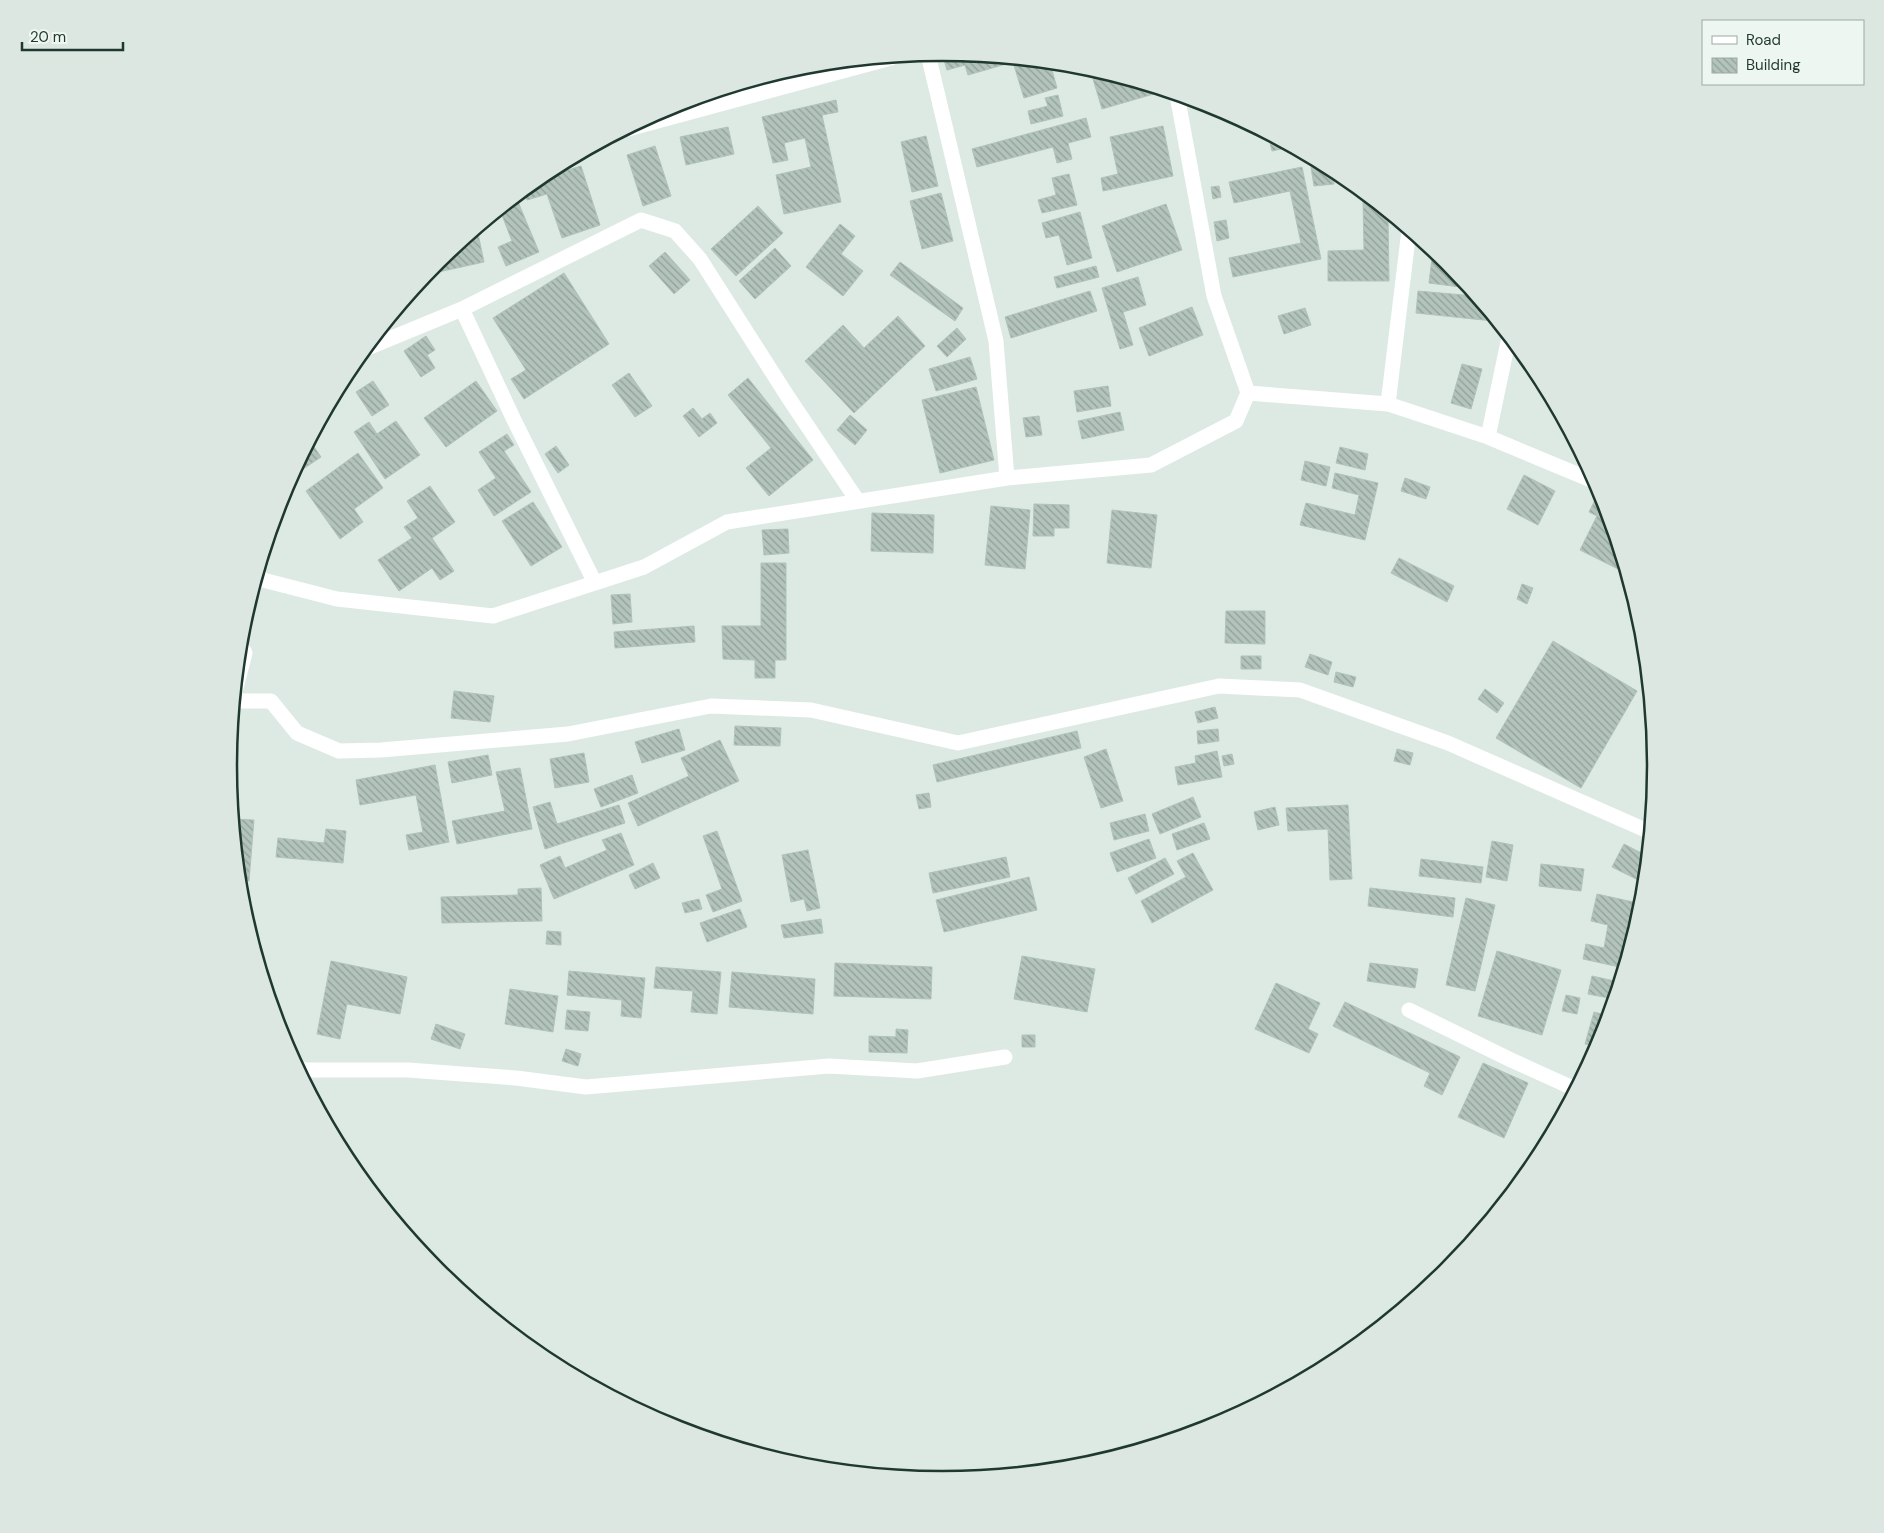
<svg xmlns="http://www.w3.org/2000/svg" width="1884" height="1533" font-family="'DM Sans',sans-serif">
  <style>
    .building { fill: url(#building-back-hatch); stroke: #b0c3ba }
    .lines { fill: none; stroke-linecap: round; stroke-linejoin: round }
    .minor { stroke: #fff; stroke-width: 15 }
    .rim { fill: none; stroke: #1f3930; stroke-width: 2.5 }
  </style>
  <defs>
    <pattern id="building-back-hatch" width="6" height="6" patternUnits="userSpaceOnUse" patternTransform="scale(1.25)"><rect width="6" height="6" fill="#b3c4bc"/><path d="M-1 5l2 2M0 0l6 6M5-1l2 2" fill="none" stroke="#91a099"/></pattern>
  </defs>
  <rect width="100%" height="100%" fill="#ddeae3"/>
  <path class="building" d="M942,53L1050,63L1057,88L1024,98L1013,62L968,75L965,65L947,70Z
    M1108,74L1156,89L1157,93L1102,109L1093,79Z
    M1058,95L1063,116L1031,124L1028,111L1048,106L1045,98Z
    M836,100L838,112L822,115L841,202L784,214L776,175L811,167L805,138L784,143L788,160L773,163L762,117Z
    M1086,118L1091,137L1068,143L1072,159L1057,163L1053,147L977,167L972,149Z
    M1163,126L1173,176L1103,191L1101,178L1118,174L1110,137Z
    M728,127L734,154L686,165L680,137Z
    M1268,135L1290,147L1272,151Z
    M926,136L938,186L912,192L901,142Z
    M655,146L671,196L643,206L627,155Z
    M1324,165L1332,170L1334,184L1314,186L1311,167Z
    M581,166L600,225L562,238L547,194L527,200L524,190L536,180Z
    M1302,167L1321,259L1233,277L1229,258L1301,243L1290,191L1234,203L1229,182Z
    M1069,174L1077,205L1042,213L1038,200L1056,195L1052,178Z
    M1343,176L1353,185L1342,184Z
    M1219,186L1221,197L1213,199L1211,187Z
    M941,193L953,241L922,249L910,201Z
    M516,197L539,252L506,266L498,247L512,241L500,210Z
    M1363,200H1372L1388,214L1389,281H1328V251L1364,250Z
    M1166,204L1182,250L1117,272L1102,226Z
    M758,206L783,233L736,276L711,249Z
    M1080,212L1092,258L1067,265L1059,235L1046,238L1042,223Z
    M1226,220L1229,238L1217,241L1214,222Z
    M840,224L855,236L841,254L863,271L843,296L806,267Z
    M477,229L484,262L434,273L433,267L437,261Z
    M775,248L791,266L755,299L739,281Z
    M665,252L690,280L674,294L649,266Z
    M1432,258L1445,260L1468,288L1429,283Z
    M900,262L963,308L955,321L890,275Z
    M1096,266L1099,277L1057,288L1054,277Z
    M564,273L609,344L524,399L511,379L526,370L493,318Z
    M1138,277L1146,305L1123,312L1133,345L1120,349L1102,288Z
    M1090,291L1097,311L1011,338L1005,317Z
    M1418,291L1475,296L1493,318V321L1416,313Z
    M1192,307L1203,335L1149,356L1139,328Z
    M1305,308L1311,325L1284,334L1278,316Z
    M898,316L925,346L854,413L805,361L843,325L864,348Z
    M957,328L966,339L947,357L937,346Z
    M426,336L435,350L427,355L435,368L421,377L404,351Z
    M970,357L977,379L936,391L929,369Z
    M1462,364L1482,369L1471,409L1451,403Z
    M629,373L652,406L635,417L612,385Z
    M748,378L813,460L769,496L746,468L771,448L728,395Z
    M373,381L389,405L372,416L356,392Z
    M476,381L497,411L446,447L424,418Z
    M1108,386L1111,406L1077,412L1074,391Z
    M976,387L994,460L940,473L922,400Z
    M693,408L702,419L710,413L717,423L699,437L683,416Z
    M1120,412L1124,430L1082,439L1078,421Z
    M850,415L867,430L855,445L837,430Z
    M1039,416L1042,435L1026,437L1023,418Z
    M396,421L420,455L385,479L362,444Z
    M369,422L377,434L362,444L354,432Z
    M507,434L514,445L504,451L531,492L494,516L478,490L496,478L479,452Z
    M310,441L321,457L297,473L295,470Z
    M556,446L569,465L558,473L545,454Z
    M1340,447L1368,454L1365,470L1336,463Z
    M358,453L383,488L354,509L363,522L340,539L306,491Z
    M1305,461L1330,467L1326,486L1301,480Z
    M1335,473L1378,483L1365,540L1300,525L1306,503L1355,515L1359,495L1332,488Z
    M1524,475L1555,491L1538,525L1507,509Z
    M1405,478L1430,487L1426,499L1401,491Z
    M430,486L455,522L432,538L454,571L440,580L432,568L399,591L378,560L412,538L404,527L418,518L407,501Z
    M1600,490L1623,563L1620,570L1580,550L1597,516L1589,512Z
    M533,502L562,547L531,566L502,521Z
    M1034,504L1069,505V528H1054V536H1033Z
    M991,506L1030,510L1025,569L985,565Z
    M1112,510L1157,515L1151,568L1107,563Z
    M872,513L934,515L933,553L871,551Z
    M788,529L789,553L764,555L762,530Z
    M1399,558L1454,586L1447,602L1391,573Z
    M761,563H786V660H775V678H755V660L723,659L722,626H761Z
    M1522,584L1533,588L1527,604L1517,599Z
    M630,594L632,622L613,624L611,595Z
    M1226,611H1265V644L1225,643Z
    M694,626L695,642L615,648L614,632Z
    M1553,641L1637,691L1581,788L1496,738Z
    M1310,654L1332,662L1328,675L1305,667Z
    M1241,656H1261V669H1241Z
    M1336,672L1356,677L1353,687L1334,682Z
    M1485,689L1504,703L1497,713L1478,699Z
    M454,691L494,696L490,722L451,718Z
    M1215,707L1218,718L1198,723L1195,712Z
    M735,726L781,728L780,746L734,745Z
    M679,729L685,750L642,763L635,742Z
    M1218,729L1219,741L1198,744L1197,731Z
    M1077,731L1081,748L937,782L933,765Z
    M720,740L739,781L638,826L628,803L689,776L681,758Z
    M1106,749L1123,801L1101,808L1084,757Z
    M1397,749L1413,753L1410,765L1394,761Z
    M1217,751L1222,777L1178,785L1175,767L1196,763L1195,756Z
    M584,753L589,782L555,788L550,759Z
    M1232,754L1234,764L1224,766L1222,756Z
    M488,755L492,775L452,783L448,762Z
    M435,765L449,842L409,850L406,835L423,832L416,795L360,805L356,780Z
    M520,768L532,829L457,844L452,821L505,811L496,772Z
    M632,775L638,793L601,807L594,789Z
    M929,793L931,807L919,809L916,795Z
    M1193,797L1201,817L1160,834L1152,814Z
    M550,802L557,824L619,805L625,823L545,849L533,807Z
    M1348,805L1352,879L1330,880L1328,829L1288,831L1286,808Z
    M1275,807L1279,825L1258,830L1254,812Z
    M1145,814L1149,831L1114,840L1110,823Z
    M233,819L254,820L249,881L239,880Z
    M1204,823L1210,839L1177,850L1172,834Z
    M326,829L346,831L343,863L276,857L278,838L324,843Z
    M717,831L742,901L713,912L706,895L722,889L703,836Z
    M621,833L634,865L554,899L540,865L560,856L565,868L607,850L602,840Z
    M1149,839L1156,858L1117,872L1110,853Z
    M1492,841L1513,845L1507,881L1486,877Z
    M1624,844L1647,856L1644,883L1612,867Z
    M808,850L820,908L807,911L804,899L791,902L782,855Z
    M1193,853L1213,890L1152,923L1141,901L1186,877L1177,861Z
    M1006,857L1010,877L933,893L929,873Z
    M1165,858L1174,874L1136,894L1128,878Z
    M1421,859L1483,867L1481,883L1419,876Z
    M653,863L660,878L635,889L629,875Z
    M1541,864L1584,869L1581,891L1539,886Z
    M1029,877L1037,910L944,932L936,900Z
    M541,888L542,921L442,923L441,897L518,895V889Z
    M1370,888L1455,898L1453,917L1368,906Z
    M1597,894L1642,904L1624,968L1583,959L1586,944L1604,948L1608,925L1591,921Z
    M1466,898L1495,905L1475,991L1446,985Z
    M699,899L702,909L685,913L682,903Z
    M740,909L747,927L707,942L700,923Z
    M821,919L823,933L784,938L781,925Z
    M547,931L561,932V945L546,944Z
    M1497,951L1561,970L1542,1035L1478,1016Z
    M1022,956L1095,969L1087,1012L1014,999Z
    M331,961L407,977L400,1014L347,1004L340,1039L317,1034Z
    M835,963L932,967L931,999L834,996Z
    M1370,963L1418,969L1415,988L1367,981Z
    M656,967L721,972L717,1014L691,1012L693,991L654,988Z
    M569,971L645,978L641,1018L621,1016L622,1000L567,995Z
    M732,972L815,979L813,1014L729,1007Z
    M1592,976L1619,982L1614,999L1588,994Z
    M1276,983L1320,1003L1308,1029L1318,1034L1309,1053L1255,1029Z
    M510,989L558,996L553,1032L505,1024Z
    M1566,995L1580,998L1577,1014L1562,1011Z
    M1345,1002L1460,1057L1442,1095L1424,1086L1430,1073L1333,1026Z
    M567,1010L590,1012L588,1031L565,1029Z
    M1594,1012L1609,1016L1598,1047L1585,1044Z
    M436,1024L465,1034L460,1049L431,1039Z
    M896,1029L908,1030L907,1053L869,1052V1036L896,1037Z
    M1022,1035H1035V1047H1022Z
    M566,1049L581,1054L578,1066L562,1061Z
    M1483,1063L1528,1083L1504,1138L1458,1117Z
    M338,1131L343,1152V1153L332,1133Z"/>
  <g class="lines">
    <path class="minor" d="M928,54L996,341L1007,478
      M1177,95L1214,296L1248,393
      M628,129L891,58
      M462,309L514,420L594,581
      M365,349L462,309L641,220L675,231L700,259L788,397L857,500
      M1388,404L1409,230
      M1488,437L1509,337
      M258,574L263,580L337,599L493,616L644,567L727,522L1007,478L1151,465L1236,421L1248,393L1388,404L1488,437L1596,482
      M235,692L245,653L240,644
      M234,701H271L297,733L339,751L381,750L568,734L711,706L811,710L958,743L1219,686L1300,690L1448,743L1650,832
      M1409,1010L1511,1060L1575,1089
      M298,1069L306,1070H408L516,1078L586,1087L829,1066L917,1071L1005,1057"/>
  </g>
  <path d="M0 0H1884V1533H0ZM237 766a705 705 0 1 1 1410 0a705 705 0 1 1-1410 0Z" fill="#dde7e2" fill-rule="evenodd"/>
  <path class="rim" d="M237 766a705 705 0 1 1 1410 0a705 705 0 1 1-1410 0Z"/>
  <rect x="1702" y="20" width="162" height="65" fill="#eef6f1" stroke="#9baaa4"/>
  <rect x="1712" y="36" width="25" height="8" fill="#ffffff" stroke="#9baaa4"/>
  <text x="1746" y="45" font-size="15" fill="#1f3930">Road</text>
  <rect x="1712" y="58" width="25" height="15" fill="url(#building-back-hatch)" stroke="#9baaa4"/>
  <text x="1746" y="70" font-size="15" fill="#1f3930">Building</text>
  <path d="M22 42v8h101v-8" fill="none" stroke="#1f3930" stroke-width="2.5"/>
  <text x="30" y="42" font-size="15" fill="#1f3930" stroke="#eef6f1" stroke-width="4" paint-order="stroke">20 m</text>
</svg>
